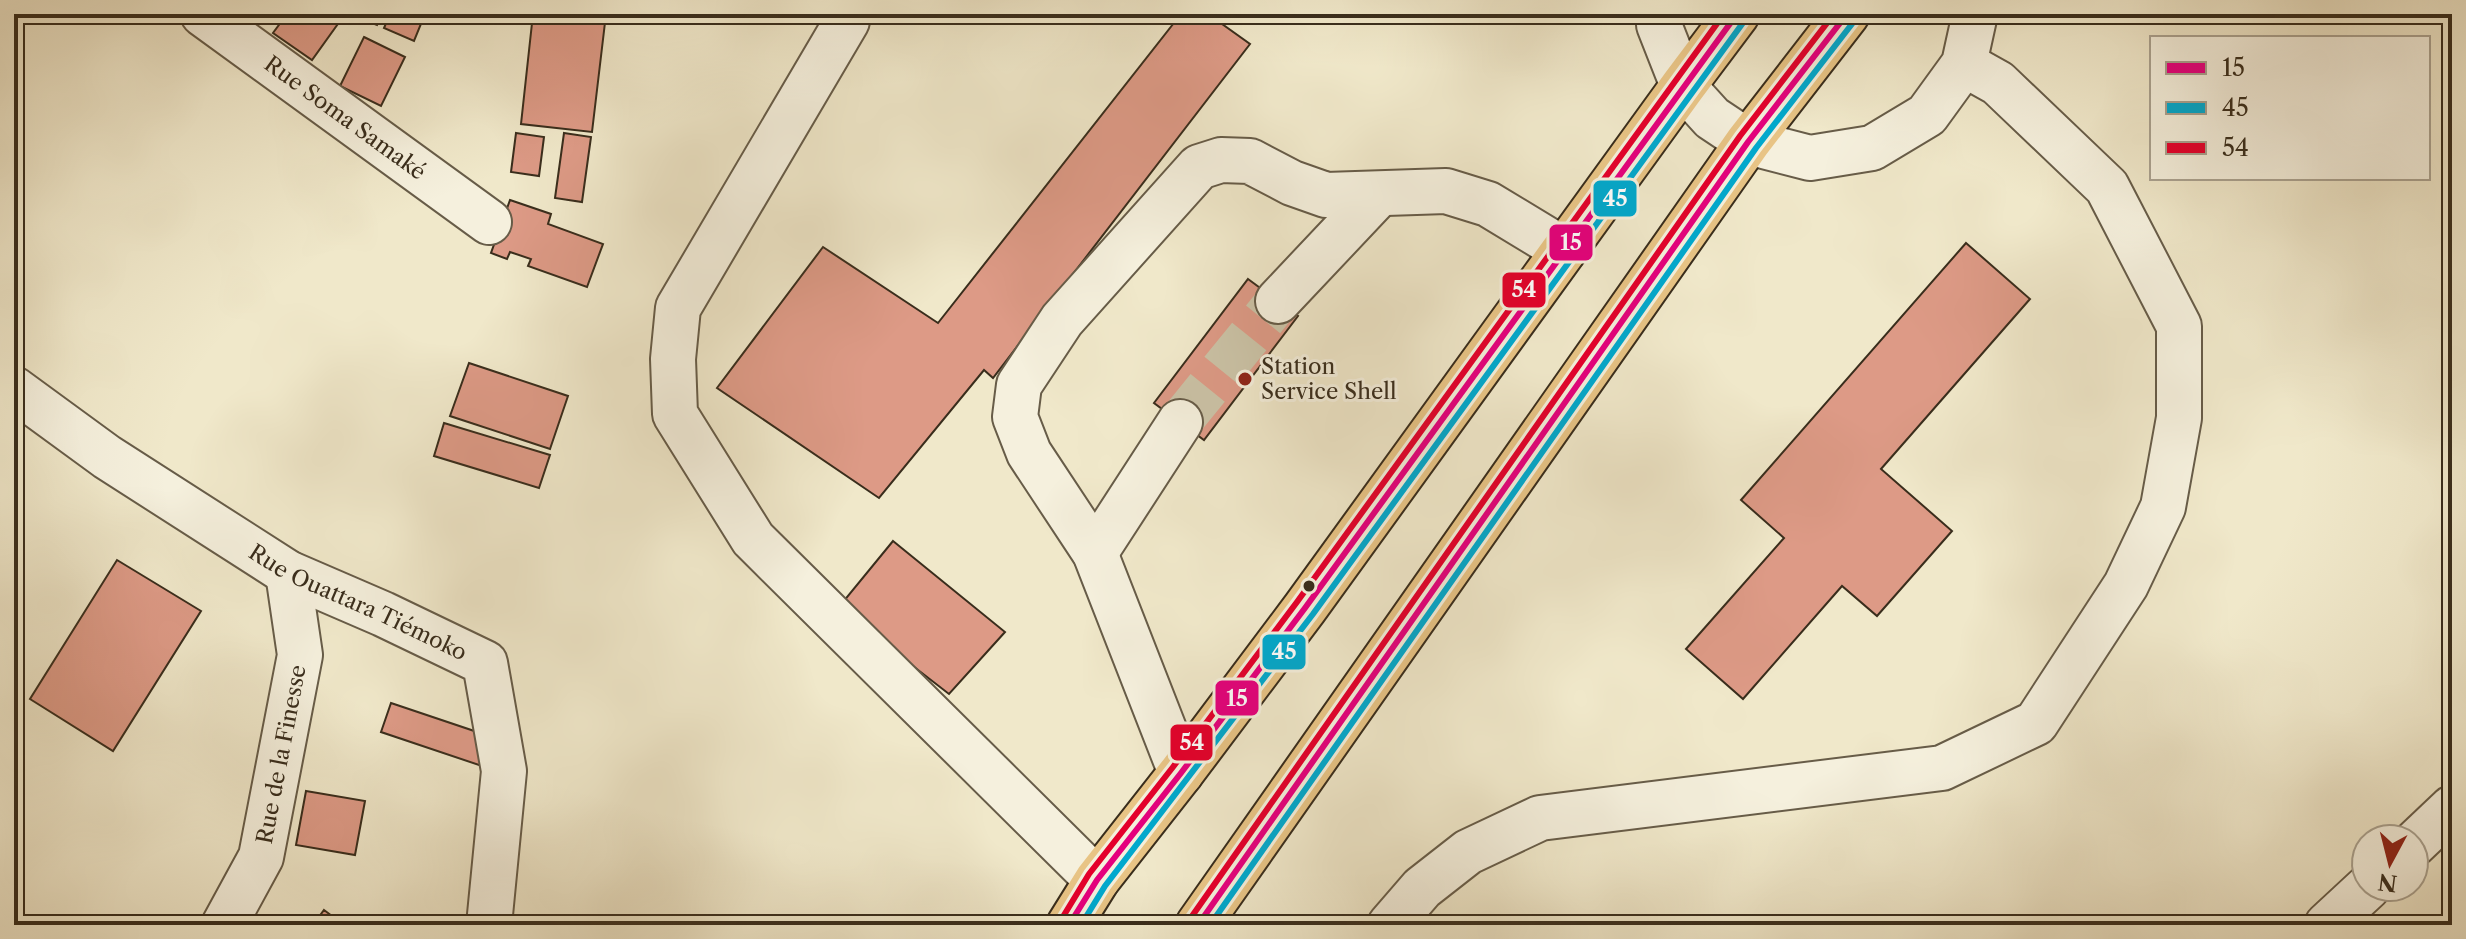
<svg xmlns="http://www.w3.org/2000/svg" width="2466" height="939" font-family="'Libre Caslon Text',serif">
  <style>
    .building { fill: #dd9a86; stroke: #392d1c; stroke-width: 2 }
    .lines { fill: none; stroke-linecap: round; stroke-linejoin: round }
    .minor-tunnel { stroke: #cbc3a7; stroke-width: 44; stroke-dasharray: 44 22; stroke-linecap: butt }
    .minor-casing { stroke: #675c48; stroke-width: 48 }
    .major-casing { stroke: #392d1c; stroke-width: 48 }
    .minor { stroke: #f5f0dd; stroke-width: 44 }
    .major { stroke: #e8c485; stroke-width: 44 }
    .bus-1-casing { stroke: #f5f0dd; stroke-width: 12 }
    .bus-2-casing { stroke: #f5f0dd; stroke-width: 12 }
    .bus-3-casing { stroke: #f5f0dd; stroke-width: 12 }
    .bus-1 { stroke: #e5007d; stroke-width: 6 }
    .bus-2 { stroke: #00a9ce; stroke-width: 6 }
    .bus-3 { stroke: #e4002b; stroke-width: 6 }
    .poi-dot { fill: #8f2418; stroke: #f5f0dd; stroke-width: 3 }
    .bus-dot { fill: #392d1c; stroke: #f5f0dd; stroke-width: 3 }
    .labels { text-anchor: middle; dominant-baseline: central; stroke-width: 6; stroke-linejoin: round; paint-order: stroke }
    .street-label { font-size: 22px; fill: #392d1c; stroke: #f5f0dd }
    .poi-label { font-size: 22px; fill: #392d1c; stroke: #f5f0dd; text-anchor: start }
    .line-badge { stroke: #f5f0dd; stroke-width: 3 }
    .badge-label { font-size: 22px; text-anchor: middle; font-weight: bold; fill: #fff }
  </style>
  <rect width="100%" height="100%" fill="#f0e8ca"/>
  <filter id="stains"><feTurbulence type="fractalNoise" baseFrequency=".0025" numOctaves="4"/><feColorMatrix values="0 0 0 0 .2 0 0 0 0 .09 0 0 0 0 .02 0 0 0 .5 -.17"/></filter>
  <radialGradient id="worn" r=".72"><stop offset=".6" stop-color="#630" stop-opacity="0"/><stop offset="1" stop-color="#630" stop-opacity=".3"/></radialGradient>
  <path class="building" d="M287,14H345L312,60L273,33Z
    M353,14H381L377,25L353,16Z
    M390,14H425L414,41L384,28Z
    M533,14H606L592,132L521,124Z
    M1181,14H1208L1250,44L993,378L984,370L879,498L717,388L823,247L938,323Z
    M364,37L405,57L381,106L340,86Z
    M516,133L544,137L539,176L511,172Z
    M564,133L591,137L582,202L555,198Z
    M510,200L551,214L548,224L603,244L587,287L528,266L531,259L510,252L507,259L491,253Z
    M1966,243L2030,299L1881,469L1952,531L1877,616L1842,586L1743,699L1686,649L1784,538L1741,500Z
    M1248,279L1298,316L1204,440L1154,403Z
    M469,363L568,396L550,449L450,416Z
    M444,423L550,455L539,488L434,456Z
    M893,541L1005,632L949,694L838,608Z
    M117,560L201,611L113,751L30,699Z
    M391,703L495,738L485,767L381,732Z
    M306,791L365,801L355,855L296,845Z
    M324,910L344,925H313Z"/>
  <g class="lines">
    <path class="minor-tunnel" d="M1180,422L1278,301"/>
    <g class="minor-casing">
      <g id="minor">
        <path id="s1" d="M203,14L489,222"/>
        <path d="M1660,14L1659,25L1683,86L1712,118L1748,142L1810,158L1872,148L1927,115L1964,64L1975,14"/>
        <path d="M847,21L678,308L673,359L675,414L753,539L1097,880"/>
        <path d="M1278,301L1378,195"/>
        <path id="s2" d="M14,389L107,457L288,573L383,614L485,663L504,771L489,925"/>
        <path d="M1095,553L1180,422"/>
        <path d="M1181,773L1095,553L1029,453L1015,417L1019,385L1062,320L1199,167L1221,160L1250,161L1292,183L1326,195L1446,191L1488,204L1564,250"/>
        <path d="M2414,844L2452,808"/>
        <path id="s3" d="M224,925L261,857L300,655L288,573"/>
        <path d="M1390,925L1422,888L1468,852L1540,818L1942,768L2036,723L2126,585L2163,507L2179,418V326L2107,187L1998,83L1964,64"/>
        <path d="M2327,925L2368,887"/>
      </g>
    </g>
    <g class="major-casing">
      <path id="major" d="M1069,925L1097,880L1181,773L1305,608L1683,86L1737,14
        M1198,925L1748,142L1847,14"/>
    </g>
    <use href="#minor" class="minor"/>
    <use href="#major" class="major"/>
    <g class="bus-1-casing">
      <path id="bus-1" d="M1069,925L1097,880L1181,773L1305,608L1737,14
        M1198,925L1748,142L1847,14"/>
    </g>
    <g class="bus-2-casing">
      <path id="bus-2" d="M1081,925L1105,886L1313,614L1745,20
        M1210,925L1756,148L1855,20"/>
    </g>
    <g class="bus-3-casing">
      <path id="bus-3" d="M1190,919L1740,136L1834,14
        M1061,920L1089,874L1173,767L1297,602L1724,14"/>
    </g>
    <use href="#bus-1" class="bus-1"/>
    <use href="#bus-2" class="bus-2"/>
    <use href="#bus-3" class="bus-3"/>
  </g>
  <circle class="poi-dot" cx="1245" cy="379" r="8"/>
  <circle class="bus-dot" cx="1309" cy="586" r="7"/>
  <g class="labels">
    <g class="street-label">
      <text stroke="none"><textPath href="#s1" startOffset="176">Rue Soma Samaké</textPath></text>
      <text stroke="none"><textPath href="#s2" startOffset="406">Rue Ouattara Tiémoko</textPath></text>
      <text stroke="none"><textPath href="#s3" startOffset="182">Rue de la Finesse</textPath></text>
    </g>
    <g class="poi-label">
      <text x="1261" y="366">Station<tspan x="1261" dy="25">Service Shell</tspan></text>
    </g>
  </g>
  <g class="line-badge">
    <rect x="1592" y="179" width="46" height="39" rx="8" fill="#00a9ce"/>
    <rect x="1548" y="223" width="46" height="39" rx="8" fill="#e5007d"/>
    <rect x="1501" y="271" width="46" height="38" rx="8" fill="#e4002b"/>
    <rect x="1261" y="633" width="46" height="38" rx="8" fill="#00a9ce"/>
    <rect x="1214" y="679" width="46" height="38" rx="8" fill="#e5007d"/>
    <rect x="1169" y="723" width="45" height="39" rx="8" fill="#e4002b"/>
  </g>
  <g class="badge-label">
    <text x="1615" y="206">45</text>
    <text x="1571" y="250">15</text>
    <text x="1524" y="297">54</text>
    <text x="1284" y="659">45</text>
    <text x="1237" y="706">15</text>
    <text x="1192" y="750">54</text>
  </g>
  <rect width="2466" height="939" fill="none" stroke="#f0e8ca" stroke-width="48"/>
  <rect x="16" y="16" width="2434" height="907" fill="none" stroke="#392d1c" stroke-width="4"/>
  <rect x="24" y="24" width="2418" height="891" fill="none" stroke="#392d1c" stroke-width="2"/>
  <rect x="2150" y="36" width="280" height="144" fill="#f5f0dd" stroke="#aaa290" stroke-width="2"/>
  <rect x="2166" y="62" width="40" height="12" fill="#e5007d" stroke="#aaa290" stroke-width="2"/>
  <text x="2222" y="76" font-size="24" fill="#392d1c">15</text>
  <rect x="2166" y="102" width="40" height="12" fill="#00a9ce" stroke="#aaa290" stroke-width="2"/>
  <text x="2222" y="116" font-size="24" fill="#392d1c">45</text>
  <rect x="2166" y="142" width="40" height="12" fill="#e4002b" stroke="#aaa290" stroke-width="2"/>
  <text x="2222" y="156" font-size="24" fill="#392d1c">54</text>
  <g transform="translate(2390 863) rotate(187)"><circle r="38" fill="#f5f0dd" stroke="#aaa290" stroke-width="2"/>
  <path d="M0-6L14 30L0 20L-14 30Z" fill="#8f2418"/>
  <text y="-12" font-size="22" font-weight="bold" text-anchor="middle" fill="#392d1c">N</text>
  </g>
  <rect width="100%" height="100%" filter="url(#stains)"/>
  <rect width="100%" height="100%" fill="url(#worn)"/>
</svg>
